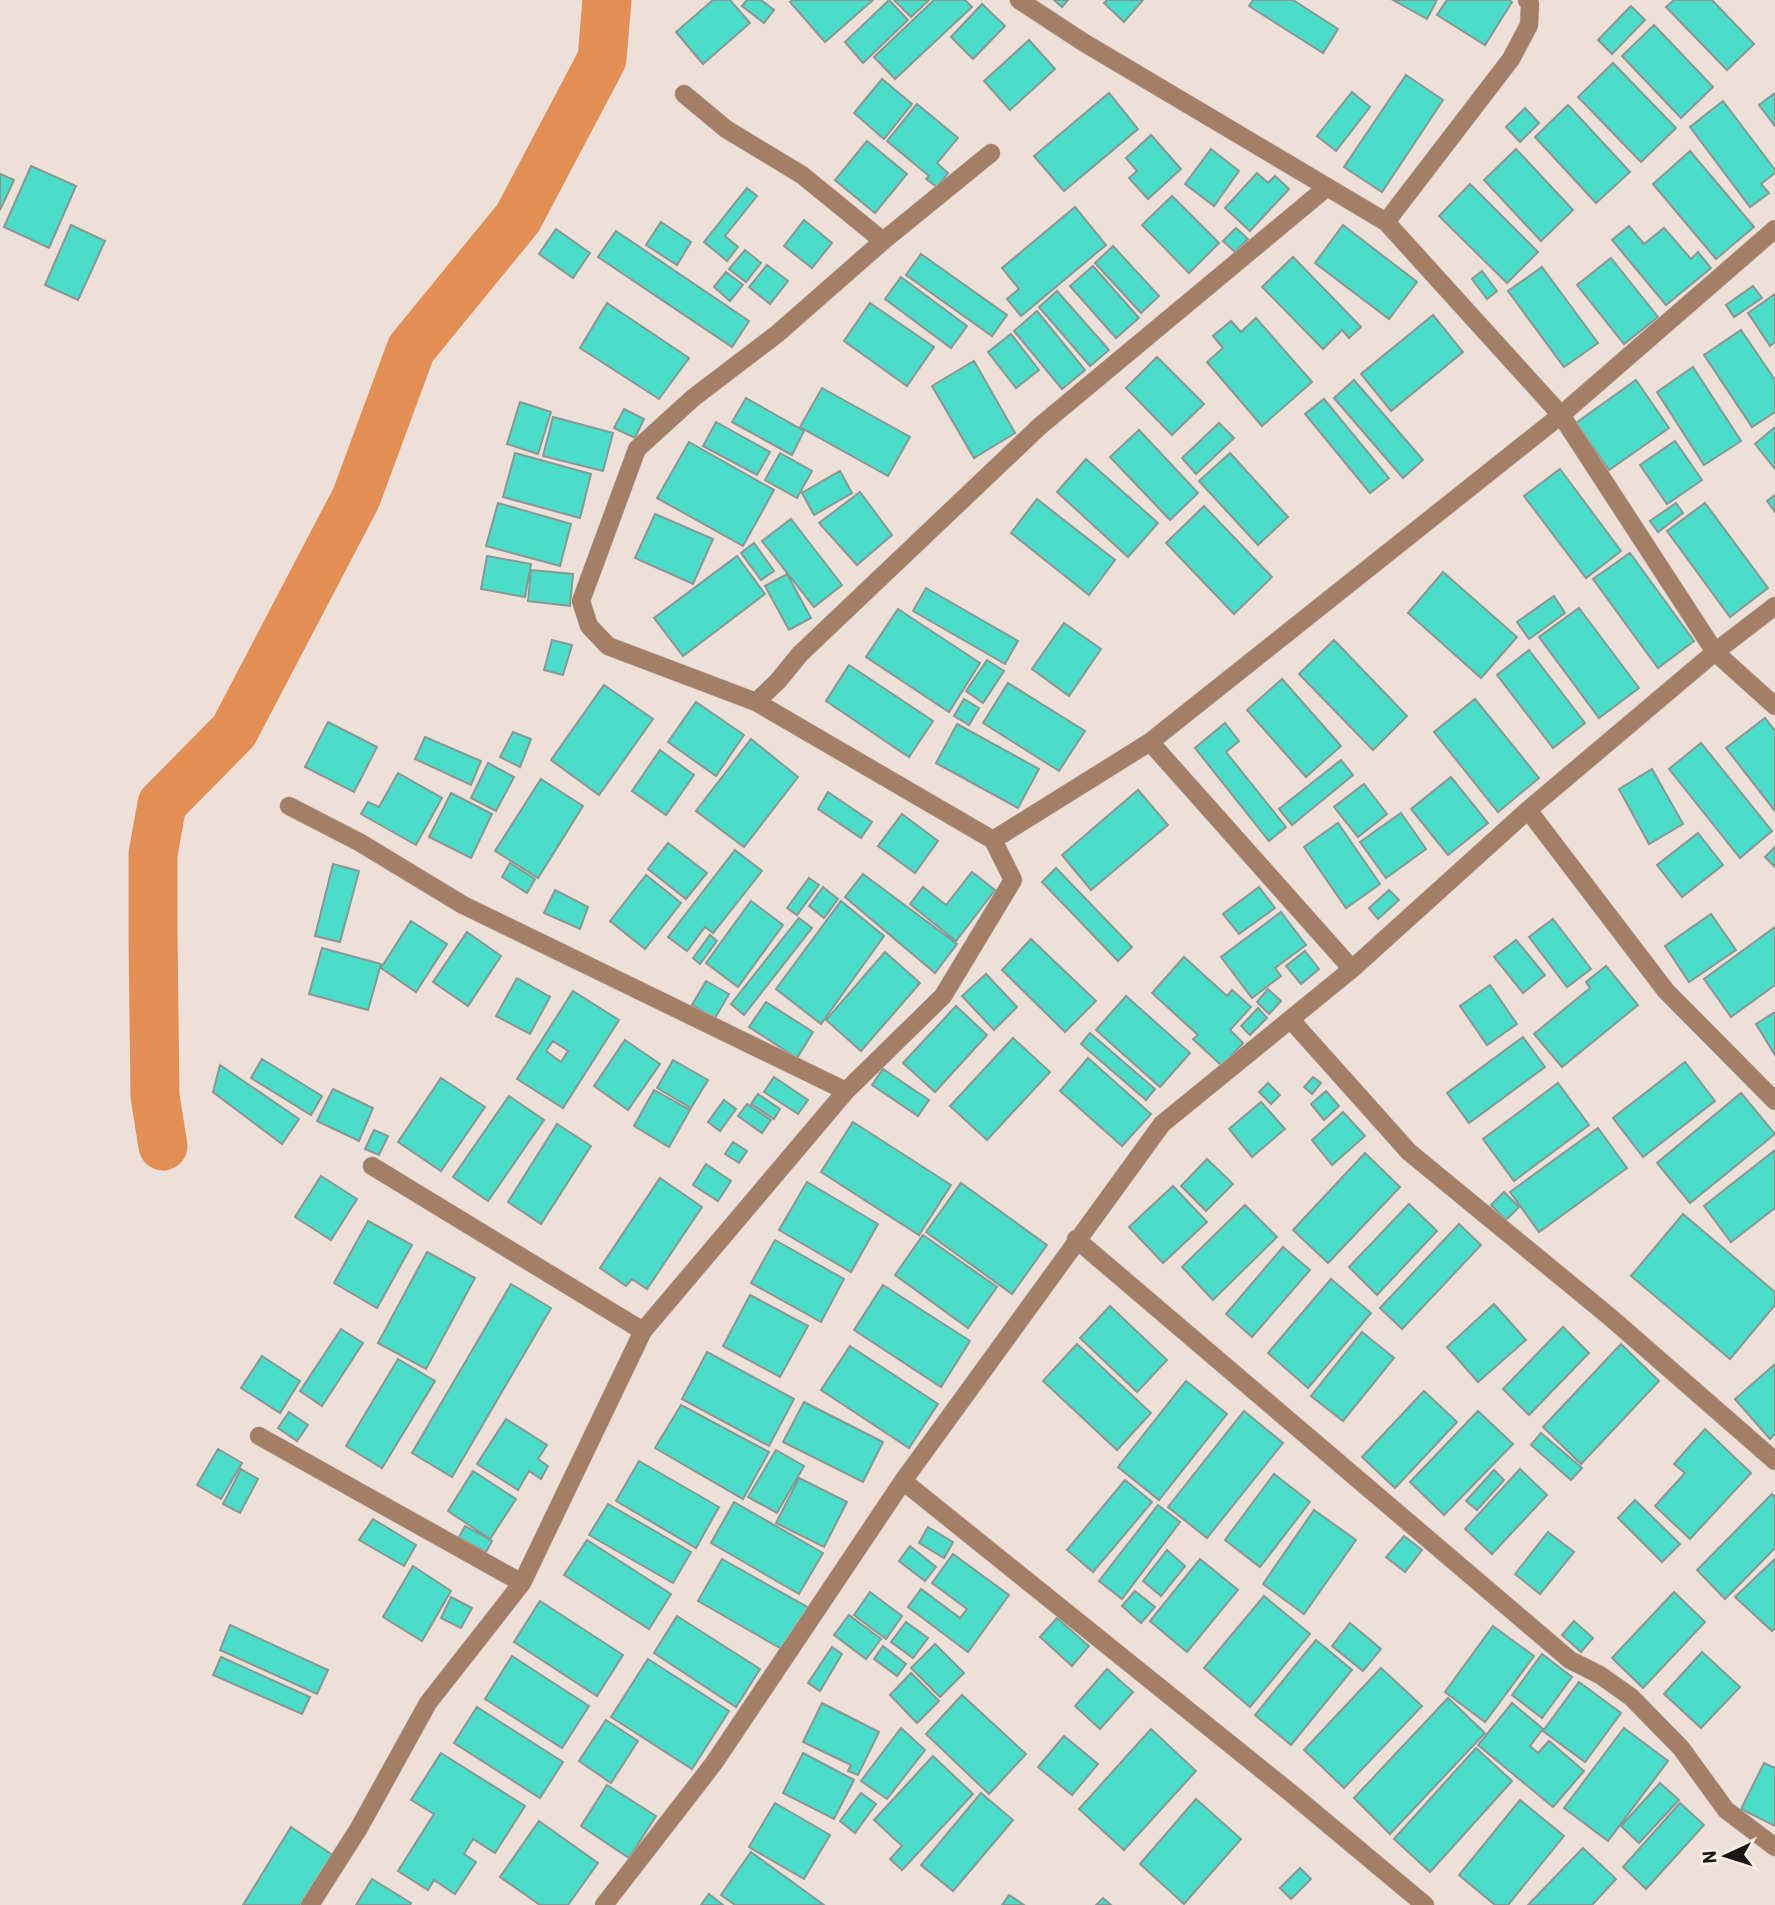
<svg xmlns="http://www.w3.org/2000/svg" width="1775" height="1905" font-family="Barlow,sans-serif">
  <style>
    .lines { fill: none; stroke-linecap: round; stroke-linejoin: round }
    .river { stroke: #e38e54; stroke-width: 49 }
    .building { fill: #4addc9; stroke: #899794; stroke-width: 2; fill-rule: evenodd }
    .minor-casing { stroke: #c7bcb5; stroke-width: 19 }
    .minor { stroke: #a47f68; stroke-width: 18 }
  </style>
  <rect width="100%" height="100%" fill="#ede0d8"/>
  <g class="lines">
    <path class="river" d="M163,1146L155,1096L153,937V854L162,804L234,731L356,498L411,349L518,218L602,59L607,0"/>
  </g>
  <path class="building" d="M713,0H730L750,23L703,64L676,32Z
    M747,0H761L774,10L764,23L742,6Z
    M793,0H873L825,42L790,2Z
    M889,0L908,20L863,63L845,42Z
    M894,0H929L911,17Z
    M934,0H965L972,7L895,79L874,57Z
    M1054,0H1068L1062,7Z
    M1107,0H1143L1124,22L1104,3Z
    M1253,0H1293L1338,29L1323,53L1249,6Z
    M1393,0H1437L1427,19Z
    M1447,0H1509L1512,2L1485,45L1437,15Z
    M1674,0H1712L1754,44L1727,70L1666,7Z
    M982,4L1005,26L973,59L951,37Z
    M1631,6L1645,20L1612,54L1598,40Z
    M1654,25L1713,87L1681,118L1622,56Z
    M1029,40L1055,69L1010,110L984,81Z
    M1613,63L1676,128L1641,162L1578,97Z
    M1406,75L1443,100L1382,192L1344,167Z
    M882,79L912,104L884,139L854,113Z
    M1352,92L1370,107L1336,151L1317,136Z
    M1109,93L1138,129L1064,191L1034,156Z
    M1775,93V126L1759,105Z
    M1723,101L1775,170V173L1761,184L1769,193L1750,207L1690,127Z
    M917,104L958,138L937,163L948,173L937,187L926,179L929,176L887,141Z
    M1568,105L1630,172L1596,203L1535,137Z
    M1525,108L1539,123L1520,142L1506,127Z
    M1151,135L1181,169L1148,199L1129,178L1137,171L1126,158Z
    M867,141L907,174L875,213L835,180Z
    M1211,149L1239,171L1214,206L1185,184Z
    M1516,149L1573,210L1541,241L1484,180Z
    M1690,151L1754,227L1716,259L1653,184Z
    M31,166L76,186L49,248L4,227Z
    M1257,173L1268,183L1275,176L1289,189L1250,231L1225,208Z
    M0,174L14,180L0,210Z
    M1470,184L1538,252L1507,283L1439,216Z
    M747,188L757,196L725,236L738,247L727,261L704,242Z
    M1172,196L1219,243L1189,273L1142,225Z
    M1075,207L1106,245L1021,316L1007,299L1019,289L1002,268Z
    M804,220L832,243L812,268L784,246Z
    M661,222L691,242L677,265L646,245Z
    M71,225L105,241L78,300L45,285Z
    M1343,225L1417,282L1389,319L1315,263Z
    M1629,226L1644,244L1664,228L1691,259L1698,252L1711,268L1666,305L1612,240Z
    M1236,228L1248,239L1235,252L1223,241Z
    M556,229L590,253L573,278L539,254Z
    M616,231L749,321L732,347L598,257Z
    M1113,246L1159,296L1141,313L1095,263Z
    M745,250L761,263L746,282L729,269Z
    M921,254L1007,315L992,336L906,275Z
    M1293,257L1361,327L1349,338L1342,330L1323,349L1262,287Z
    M1611,258L1658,317L1624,344L1577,285Z
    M767,265L788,281L770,304L749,287Z
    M1093,266L1139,318L1116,338L1070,286Z
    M1542,267L1598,343L1564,367L1508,291Z
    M1482,271L1497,291L1487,299L1472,279Z
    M726,272L743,285L730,301L714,287Z
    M901,277L967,326L951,348L885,299Z
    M1753,286L1762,298L1734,317L1726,305Z
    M1057,291L1109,350L1090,366L1039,307Z
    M1775,294V342L1770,346L1748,313Z
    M607,303L689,358L659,399L580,348Z
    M870,303L934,347L907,386L844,341Z
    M1037,311L1085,370L1062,389L1014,331Z
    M1433,315L1463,352L1391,411L1361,374Z
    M1256,318L1312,382L1262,426L1207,362L1223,348L1213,336L1231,321L1241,332Z
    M1741,330L1775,380V412L1752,427L1704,355Z
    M1011,334L1039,370L1016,388L988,352Z
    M1157,357L1204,404L1172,435L1126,388Z
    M974,361L1015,433L974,458L932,386Z
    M1693,367L1741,441L1704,465L1657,392Z
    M1354,380L1423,460L1403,478L1334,398Z
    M1636,380L1669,428L1609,470L1576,423Z
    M822,388L910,437L888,476L800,427Z
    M746,398L804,431L792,455L732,422Z
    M1324,399L1389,478L1370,493L1305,414Z
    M520,402L551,412L538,454L507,444Z
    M624,409L644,419L635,438L614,428Z
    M553,417L613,433L603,471L543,456Z
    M716,422L770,452L757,475L703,446Z
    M1219,423L1234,438L1196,474L1182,458Z
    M1775,427V469L1755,444Z
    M1139,430L1198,493L1170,520L1110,457Z
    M1675,441L1702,480L1667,504L1640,465Z
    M689,442L774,490L743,546L657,498Z
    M515,453L591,474L580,518L503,497Z
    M780,453L812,471L797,498L765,480Z
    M1230,453L1288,517L1258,545L1199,481Z
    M1086,459L1158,523L1128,557L1057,492Z
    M1560,469L1621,551L1586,578L1524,496Z
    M840,471L852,493L814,515L802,493Z
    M860,492L892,535L857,565L819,523Z
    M1775,495V512L1767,501Z
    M1037,499L1115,560L1089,595L1011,533Z
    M498,503L571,524L560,566L486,546Z
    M1676,503L1683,513L1658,532L1650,521Z
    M1705,503L1768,588L1730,617L1667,531Z
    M1204,506L1272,577L1234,614L1166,543Z
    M655,514L713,539L693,584L635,558Z
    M791,519L842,585L814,607L762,541Z
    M754,543L774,571L761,580L741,553Z
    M1630,553L1694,641L1658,668L1593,579Z
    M487,556L531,564L525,597L481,589Z
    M737,556L765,594L683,656L654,618Z
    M531,570L573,574L570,606L528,601Z
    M1443,572L1517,637L1481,678L1408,613Z
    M787,574L811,618L789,630L765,586Z
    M926,588L1018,641L1005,664L913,611Z
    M1554,596L1565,613L1529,639L1517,622Z
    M1579,608L1639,688L1599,718L1539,637Z
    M898,609L980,663L949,712L866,657Z
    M1064,623L1101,649L1069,696L1032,669Z
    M552,640L572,645L563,675L544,670Z
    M1334,640L1407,716L1373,750L1299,674Z
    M1529,650L1585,723L1553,748L1497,675Z
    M987,660L1004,671L983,703L966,691Z
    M849,665L933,721L909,757L826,701Z
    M1282,679L1341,746L1306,777L1247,710Z
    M1008,683L1085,731L1059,771L983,723Z
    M604,685L653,719L599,795L551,760Z
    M964,699L979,708L969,725L954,716Z
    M1475,699L1539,778L1498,812L1434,732Z
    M696,702L744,735L716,776L668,742Z
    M1765,718L1775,731V811L1726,748Z
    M328,722L377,747L354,792L305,767Z
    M1225,723L1239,741L1226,752L1286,827L1269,841L1195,748Z
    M957,724L1039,769L1018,808L936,763Z
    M513,732L531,739L520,767L500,757Z
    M425,737L481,761L471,785L415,759Z
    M751,739L798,777L744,847L696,811Z
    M1701,743L1772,831L1740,858L1669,769Z
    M660,750L694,775L666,815L632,791Z
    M1341,760L1353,775L1292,825L1279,809Z
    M488,763L514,777L496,811L471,798Z
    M1652,769L1683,824L1649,844L1619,789Z
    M398,773L442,798L416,845L361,814L368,802L379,807Z
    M1451,777L1488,823L1448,855L1411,809Z
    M541,779L583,806L538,878L495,851Z
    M1364,784L1387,814L1358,837L1334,807Z
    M1138,790L1168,825L1091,890L1062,855Z
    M828,792L872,822L861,838L818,809Z
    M451,793L492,814L471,858L429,837Z
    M1401,813L1426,849L1386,878L1360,842Z
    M902,814L938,841L915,873L878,846Z
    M1338,823L1380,884L1346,908L1304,847Z
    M1698,833L1723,865L1682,897L1657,865Z
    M668,843L707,873L686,899L648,869Z
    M1775,847V867L1765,857Z
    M735,850L762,871L713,933L705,927L687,951L668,937Z
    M510,863L535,879L527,893L502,877Z
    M333,864L359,871L340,942L315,936Z
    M1056,868L1132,947L1118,961L1042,882Z
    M972,872L995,890L956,941L910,904L923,887L946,905Z
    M863,874L957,944L935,973L845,897Z
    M646,875L681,903L645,949L610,921Z
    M809,878L819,885L797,915L787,908Z
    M823,887L838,899L824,918L809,906Z
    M1259,887L1275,908L1239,934L1223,914Z
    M555,890L588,907L580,929L544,913Z
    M1389,890L1399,900L1378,919L1369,908Z
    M751,901L783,925L738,987L706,963Z
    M841,901L884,936L821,1024L776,989Z
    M1281,912L1306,945L1275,968L1281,976L1252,998L1221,957Z
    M1711,914L1736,950L1689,982L1665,946Z
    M799,918L812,928L744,1015L731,1004Z
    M1553,919L1591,969L1567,987L1529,937Z
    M411,921L447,944L416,992L381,968Z
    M1775,927V985L1731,1017L1704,979Z
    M467,932L501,956L468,1006L433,982Z
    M710,935L717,941L700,964L693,958Z
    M1031,939L1096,1001L1065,1032L1002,970Z
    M1516,940L1545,975L1523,993L1494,957Z
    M322,948L381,964L368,1010L309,994Z
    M1305,951L1319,969L1301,984L1286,966Z
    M885,952L920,983L861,1051L826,1020Z
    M1184,957L1227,996L1232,990L1251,1007L1230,1030L1243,1043L1222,1066L1193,1039L1198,1035L1152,993Z
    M1606,966L1638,1005L1562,1067L1534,1034L1590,988L1586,982Z
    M986,974L1017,1007L994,1030L962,996Z
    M517,978L550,997L530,1034L496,1016Z
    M706,981L729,994L715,1018L692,1005Z
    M1490,985L1517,1024L1487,1045L1460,1006Z
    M1268,989L1281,1001L1269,1014L1257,1002Z
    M573,991L619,1020L563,1108L517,1079ZM553,1041L568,1051L561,1062L546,1051Z
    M1126,996L1190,1053L1160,1087L1096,1030Z
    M766,1002L813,1032L797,1058L749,1027Z
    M956,1006L987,1035L935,1092L903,1063Z
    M1258,1008L1267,1018L1250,1035L1241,1026Z
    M1775,1012V1055L1756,1024Z
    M1090,1033L1155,1089L1146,1100L1081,1044Z
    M1523,1037L1545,1067L1469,1123L1447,1093Z
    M1013,1038L1050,1072L987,1140L950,1106Z
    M625,1040L660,1064L628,1110L594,1086Z
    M1088,1058L1151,1114L1122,1146L1060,1091Z
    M262,1059L322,1096L311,1115L251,1078Z
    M673,1060L708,1080L691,1108L657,1088Z
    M1685,1062L1715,1101L1643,1157L1613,1118Z
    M220,1065L299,1119L282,1144L213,1092Z
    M883,1069L929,1100L918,1116L872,1085Z
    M774,1077L808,1100L798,1114L764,1092Z
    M1313,1077L1321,1083L1312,1094L1304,1087Z
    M441,1078L485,1107L441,1171L398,1142Z
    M1268,1083L1280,1095L1271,1104L1259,1092Z
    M1558,1083L1589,1125L1514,1181L1483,1139Z
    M333,1089L373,1108L359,1141L317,1121Z
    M654,1090L690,1110L669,1147L634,1126Z
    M1326,1091L1339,1106L1324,1120L1311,1104Z
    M1741,1093L1775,1134L1690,1203L1657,1163Z
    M758,1094L780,1109L774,1119L751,1104Z
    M509,1096L544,1120L488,1201L453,1177Z
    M724,1100L736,1109L720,1131L708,1122Z
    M1261,1102L1285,1129L1252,1157L1229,1129Z
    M747,1104L771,1120L762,1133L738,1116Z
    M1343,1112L1365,1136L1332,1165L1312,1140Z
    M853,1122L951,1185L919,1235L821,1172Z
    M557,1124L591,1146L541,1224L508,1202Z
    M1598,1128L1627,1168L1539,1232L1510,1192Z
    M374,1130L388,1136L379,1155L365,1149Z
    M733,1142L747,1151L739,1163L725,1154Z
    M1775,1150V1208L1731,1242L1704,1206Z
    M1365,1153L1400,1187L1328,1263L1293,1230Z
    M1207,1159L1233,1184L1206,1211L1181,1186Z
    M706,1164L731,1181L718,1201L693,1185Z
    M321,1176L357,1199L331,1240L295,1217Z
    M660,1178L702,1207L647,1289L632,1279L626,1286L600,1268Z
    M807,1182L878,1224L851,1272L779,1230Z
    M961,1183L1047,1245L1012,1294L926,1232Z
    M1173,1186L1207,1222L1163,1263L1129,1227Z
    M1504,1192L1519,1207L1506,1220L1491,1205Z
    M1409,1204L1437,1231L1377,1295L1349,1267Z
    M1245,1205L1277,1237L1213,1300L1182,1267Z
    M1683,1214L1775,1292V1305L1730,1359L1631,1276Z
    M368,1221L412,1245L377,1308L334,1283Z
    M1459,1224L1481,1245L1402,1329L1380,1308Z
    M923,1235L997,1287L968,1328L895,1275Z
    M775,1240L844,1279L821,1322L751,1283Z
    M1283,1247L1310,1270L1252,1337L1226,1314Z
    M427,1252L475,1278L426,1369L378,1343Z
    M1331,1279L1371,1313L1308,1388L1268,1353Z
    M511,1284L551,1308L452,1477L412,1453Z
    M883,1285L970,1341L941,1387L854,1330Z
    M750,1295L808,1326L780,1377L723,1346Z
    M1494,1304L1526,1340L1478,1382L1447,1347Z
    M1110,1306L1167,1360L1137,1392L1080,1338Z
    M1563,1327L1589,1353L1529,1415L1503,1389Z
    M341,1329L363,1343L322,1406L300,1391Z
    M1362,1332L1394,1358L1343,1421L1311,1396Z
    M1077,1344L1151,1413L1117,1450L1043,1381Z
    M1621,1344L1659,1381L1581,1464L1543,1427Z
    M850,1346L938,1404L909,1448L821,1390Z
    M707,1352L794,1399L769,1446L682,1399Z
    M262,1356L300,1381L280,1413L241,1388Z
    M398,1359L435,1381L382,1468L346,1446Z
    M1775,1364V1434L1770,1439L1735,1399Z
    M1186,1381L1227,1414L1159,1500L1118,1467Z
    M1424,1391L1457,1422L1395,1488L1362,1457Z
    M804,1402L883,1442L863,1482L783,1442Z
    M681,1405L769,1452L743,1499L655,1448Z
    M1244,1411L1283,1443L1207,1538L1168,1507Z
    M1478,1411L1513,1444L1444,1515L1410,1482Z
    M289,1412L308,1425L297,1441L278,1428Z
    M506,1419L547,1445L538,1459L548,1466L541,1479L529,1471L518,1490L477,1464Z
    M1705,1429L1751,1473L1690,1539L1655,1506L1685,1473L1674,1464Z
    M1541,1433L1582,1468L1571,1480L1531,1445Z
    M218,1449L242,1463L221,1499L197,1485Z
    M776,1450L804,1466L777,1513L748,1497Z
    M639,1461L719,1507L696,1548L616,1501Z
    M241,1469L258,1479L240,1513L223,1504Z
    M1520,1469L1547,1495L1492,1554L1465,1529Z
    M1494,1470L1504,1480L1477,1510L1466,1501Z
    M473,1471L516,1499L490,1539L448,1511Z
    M1274,1474L1310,1502L1260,1567L1225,1540Z
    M799,1478L847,1502L824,1547L776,1523Z
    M1125,1480L1152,1502L1093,1572L1067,1550Z
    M1772,1494L1775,1497V1548L1725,1599L1697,1570Z
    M1635,1500L1680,1544L1662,1562L1618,1518Z
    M734,1502L823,1553L799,1594L711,1543Z
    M608,1504L691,1552L673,1583L589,1535Z
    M1158,1505L1180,1522L1122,1599L1099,1581Z
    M1314,1510L1356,1540L1304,1614L1263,1584Z
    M373,1519L416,1545L404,1566L359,1540Z
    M465,1526L492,1541L486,1552L459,1537Z
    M928,1527L953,1542L944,1558L919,1543Z
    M1548,1532L1574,1552L1540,1594L1515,1574Z
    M1404,1536L1422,1550L1405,1572L1386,1557Z
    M587,1540L671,1594L649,1629L564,1575Z
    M910,1546L936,1567L925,1581L899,1561Z
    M1167,1550L1185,1566L1161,1596L1143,1581Z
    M953,1554L1009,1595L968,1652L908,1607L921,1589L960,1618L967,1609L932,1583Z
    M722,1559L809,1608L785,1651L698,1601Z
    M1200,1559L1238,1590L1187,1652L1150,1621Z
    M1775,1559V1628L1772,1631L1735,1597Z
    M413,1566L451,1591L422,1641L383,1617Z
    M1135,1591L1155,1607L1141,1623L1122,1606Z
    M870,1592L902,1616L886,1639L854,1615Z
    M1674,1592L1705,1622L1643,1688L1612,1658Z
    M1264,1596L1310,1634L1250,1707L1204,1668Z
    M451,1597L472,1608L461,1628L441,1618Z
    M540,1601L623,1655L597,1696L514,1642Z
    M849,1615L881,1639L866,1659L834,1635Z
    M677,1616L760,1669L736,1707L654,1653Z
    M1057,1618L1089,1646L1072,1666L1040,1637Z
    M1574,1621L1593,1638L1581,1652L1562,1635Z
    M906,1622L928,1638L913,1658L891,1642Z
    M1350,1623L1381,1649L1363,1671L1332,1646Z
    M230,1625L328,1670L317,1694L220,1650Z
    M1493,1626L1534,1656L1485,1722L1445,1692Z
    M1316,1640L1352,1670L1291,1745L1255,1715Z
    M935,1644L964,1673L940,1697L911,1668Z
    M883,1646L906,1664L897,1676L874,1659Z
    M832,1647L842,1654L820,1691L808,1683Z
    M1702,1652L1740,1687L1701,1728L1664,1694Z
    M1542,1654L1572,1677L1542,1718L1512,1695Z
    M512,1656L589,1706L562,1748L485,1699Z
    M221,1657L310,1697L302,1714L213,1675Z
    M648,1659L729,1711L692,1769L611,1717Z
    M1381,1668L1422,1706L1344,1788L1304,1750Z
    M1107,1669L1133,1692L1100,1729L1075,1706Z
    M911,1673L939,1701L917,1723L890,1695Z
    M1579,1682L1621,1713L1585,1762L1543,1731Z
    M962,1695L1026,1754L989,1794L926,1734Z
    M1448,1698L1485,1733L1390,1834L1354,1798Z
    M822,1703L879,1732L858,1775L848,1771L851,1765L803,1742Z
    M1512,1703L1543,1729L1530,1746L1538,1753L1549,1741L1584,1771L1553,1807L1478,1745Z
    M477,1707L563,1762L540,1798L454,1743Z
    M606,1720L638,1741L611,1783L579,1761Z
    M901,1728L925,1750L887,1799L861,1781Z
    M1624,1728L1668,1761L1608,1841L1564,1808Z
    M1151,1729L1196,1771L1124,1850L1079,1809Z
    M1064,1736L1098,1764L1072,1795L1038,1767Z
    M1476,1748L1512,1781L1430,1872L1394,1839Z
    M441,1753L525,1806L495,1853L473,1839L464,1854L476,1862L455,1894L434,1880L428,1890L398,1871L434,1814L411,1800Z
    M803,1753L854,1780L834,1819L783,1793Z
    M933,1756L973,1794L902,1870L890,1859L902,1846L874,1820Z
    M1764,1763L1775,1768V1826L1741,1809Z
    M1660,1783L1679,1800L1639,1843L1621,1826Z
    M607,1785L656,1816L629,1858L581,1826Z
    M861,1793L876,1804L855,1833L840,1821Z
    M981,1793L1013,1820L953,1891L921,1865Z
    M1196,1799L1241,1839L1184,1904L1140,1864Z
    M1520,1800L1564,1836L1508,1905H1495L1459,1875Z
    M775,1803L830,1835L804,1879L749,1847Z
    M1680,1803L1704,1825L1646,1889L1623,1867Z
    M539,1821L598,1863L568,1905H540L500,1877Z
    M291,1827L334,1856L302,1905H243Z
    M1583,1848L1616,1879L1592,1905H1528Z
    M751,1852L824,1905H735L721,1895Z
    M1300,1868L1311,1879L1291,1899L1280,1888Z
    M372,1879L411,1903L410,1905H356Z
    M709,1894L723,1905H701Z
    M1009,1895L1024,1905H1002Z
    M1103,1898L1111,1905H1096Z"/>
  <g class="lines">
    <g class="minor-casing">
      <path id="minor" d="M1019,0L1083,42L1386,222L1561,415L1715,652L1775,706
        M684,94L726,129L802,175L883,241
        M1386,222L1511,59L1529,25L1530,4L1527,0
        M756,702L778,681L800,654L1040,426L1326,188
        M1150,742L1352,969
        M289,806L359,842L463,905L846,1091
        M1528,810L1666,991L1775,1101
        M993,840L1150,742L1561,415L1775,229
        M1291,1020L1409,1152L1610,1317L1775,1461
        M372,1166L643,1331
        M1076,1239L1570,1660L1600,1675L1631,1697L1681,1748L1726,1810L1775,1847
        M259,1436L522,1583
        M903,1481L1292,1794L1425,1905
        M310,1905L359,1828L428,1703L522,1583L643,1331L846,1091L943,996L1013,880L993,840L756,702L608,646L589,626L581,601L637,449L693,398L777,334L883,241L991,153
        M604,1905L714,1763L903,1481L1162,1124L1352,969L1528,810L1715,652L1775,606"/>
    </g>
    <use href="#minor" class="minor"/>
  </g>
  <g transform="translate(1726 1856) rotate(266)" stroke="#faede5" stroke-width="5" paint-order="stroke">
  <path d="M0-5L12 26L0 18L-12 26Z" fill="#1a1613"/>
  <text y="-10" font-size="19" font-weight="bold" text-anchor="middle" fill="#1a1613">N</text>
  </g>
</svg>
